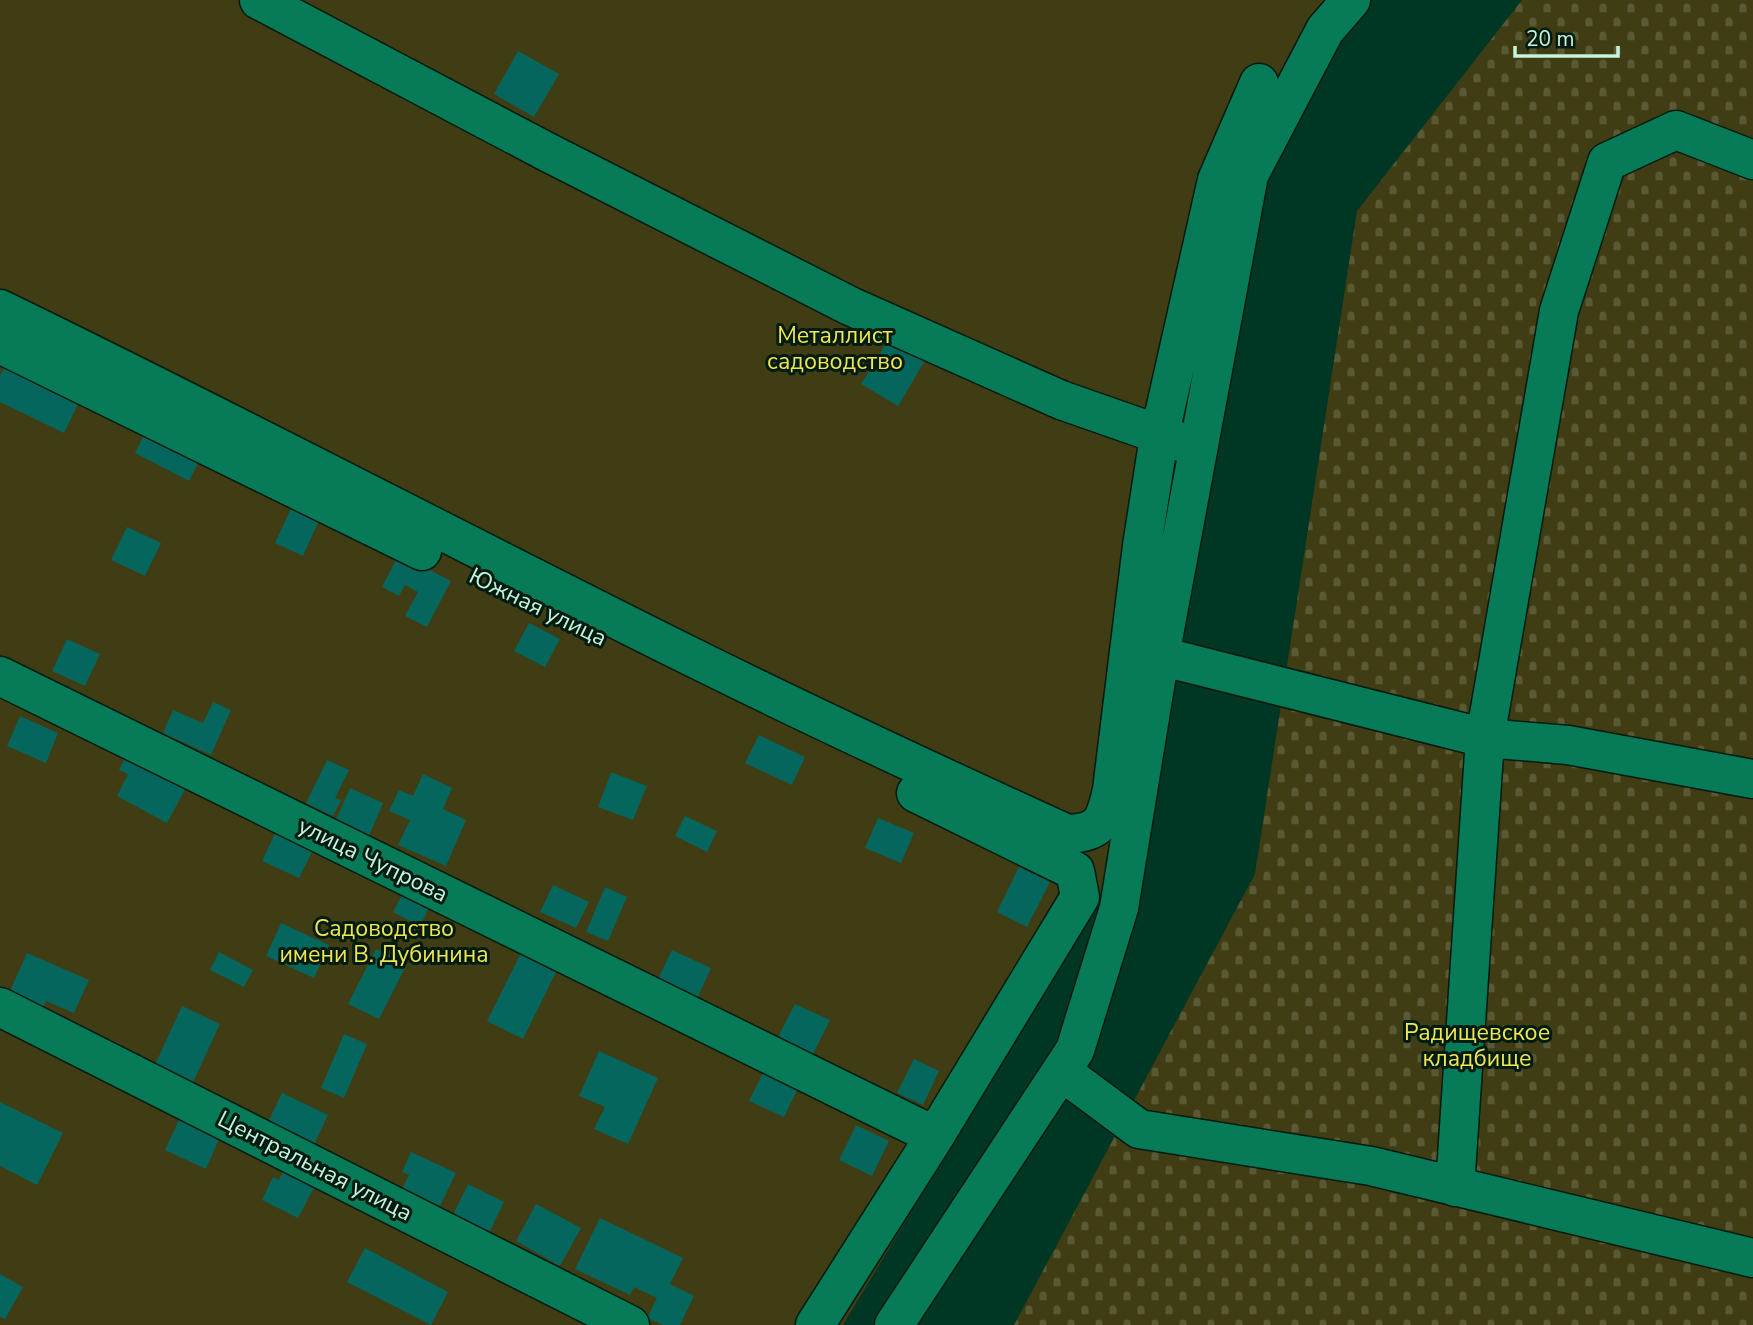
<svg xmlns="http://www.w3.org/2000/svg" width="1753" height="1325" font-family="'Nunito Sans',sans-serif">
  <style>
    .cemetery { fill: url(#cemetery-stones) }
    .garden { fill: #403c13 }
    .building { fill: #05665d }
    .lines { fill: none; stroke-linecap: round; stroke-linejoin: round }
    .minor-casing { stroke: #001b10; stroke-width: 41 }
    .minor { stroke: #077b57; stroke-width: 38 }
    .labels { text-anchor: middle; dominant-baseline: central; stroke-width: 6; stroke-linejoin: round; paint-order: stroke }
    .park-label { font-size: 23px; fill: #f2e551; stroke: #001b10 }
    .street-label { font-size: 23px; fill: #c7f3de; stroke: #001b10 }
  </style>
  <defs>
    <pattern id="cemetery-stones" width="16" height="16" patternUnits="userSpaceOnUse" patternTransform="scale(1.75)"><rect width="16" height="16" fill="#403c13"/><path d="M2 7V4a2 2 0 0 1 4 0v3zM10 15v-3a2 2 0 0 1 4 0v3z" fill="#5a5935"/></pattern>
  </defs>
  <rect width="100%" height="100%" fill="#003724"/>
  <path class="cemetery" d="M1522,0H1753V1325H1014L1255,874L1357,211Z"/>
  <path class="garden" d="M0,0H1327L1283,68L1224,186L1172,440L1115,873L843,1325H0Z"/>
  <path class="building" d="M518,51L559,74L534,117L494,94Z
    M891,335L927,357L898,406L861,384Z
    M6,364L80,400L64,433L0,402V376Z
    M147,429L201,457L189,481L135,453Z
    M293,504L321,516L303,556L275,543Z
    M127,527L161,543L145,576L111,560Z
    M399,554L451,581L427,627L405,616L418,592L405,585L399,596L382,587Z
    M529,623L560,639L545,667L514,651Z
    M67,639L100,654L85,686L52,671Z
    M213,702L231,710L211,755L163,733L173,710L203,723Z
    M20,716L58,733L46,763L7,746Z
    M759,735L805,757L792,785L745,763Z
    M128,752L188,784L167,823L117,796L128,774L119,770Z
    M327,760L349,770L335,798L341,800L333,816L306,803Z
    M611,772L647,786L633,820L598,807Z
    M423,774L452,788L443,809L466,820L446,866L398,845L410,820L389,811L399,790L413,796Z
    M350,788L383,803L369,836L335,822Z
    M685,816L717,831L707,852L675,836Z
    M878,818L914,833L901,863L865,848Z
    M278,827L315,846L299,878L262,861Z
    M1019,867L1050,882L1027,927L997,912Z
    M553,885L589,902L576,928L540,912Z
    M605,887L627,897L608,941L586,932Z
    M405,889L432,902L420,926L393,912Z
    M281,923L329,945L314,978L266,956Z
    M524,947L560,964L523,1039L487,1021Z
    M376,949L407,964L379,1019L348,1004Z
    M672,950L711,968L696,1001L656,983Z
    M219,952L253,970L244,987L210,970Z
    M27,953L89,980L74,1013L46,1001L41,1013L7,998Z
    M795,1004L830,1020L811,1058L776,1041Z
    M182,1006L220,1024L190,1089L152,1071Z
    M344,1034L367,1044L344,1098L321,1088Z
    M599,1051L658,1078L628,1144L594,1129L605,1107L579,1096Z
    M914,1059L939,1071L923,1105L897,1093Z
    M768,1063L802,1080L784,1117L749,1101Z
    M282,1093L328,1115L312,1149L265,1128Z
    M0,1102L63,1133L37,1185L0,1166Z
    M179,1120L219,1139L206,1169L165,1150Z
    M856,1125L889,1141L872,1176L839,1160Z
    M411,1152L456,1173L440,1206L402,1189L409,1175L402,1172Z
    M286,1164L318,1180L298,1218L262,1200L273,1177L279,1180Z
    M468,1184L504,1202L487,1237L451,1219Z
    M536,1204L581,1228L560,1266L516,1241Z
    M600,1218L683,1258L670,1284L694,1296L680,1325H663L647,1318L657,1298L634,1287L630,1295L575,1269Z
    M365,1248L448,1292L431,1325L347,1282Z
    M0,1274L23,1287L5,1319L0,1317Z"/>
  <g class="lines">
    <g class="minor-casing">
      <path id="minor" d="M259,0L549,153L850,306L1061,400L1184,443
        M0,309C233,422 462,543 694,658C817,719 942,777 1067,834C1101,833 1105,821 1112,790L1142,546L1159,437L1217,180L1259,83
        M0,344L422,551
        M1160,656L1485,738L1568,745L1753,779
        M0,676L935,1136
        M0,1007L630,1325
        M1061,1071L1139,1129L1371,1166L1753,1258
        M1455,1187L1485,738L1559,311L1607,162L1676,130L1753,160
        M815,1325L935,1136L1080,897L1075,871L916,793
        M894,1325L1075,1050L1119,908L1160,656L1249,175L1325,30L1351,0"/>
    </g>
    <use href="#minor" class="minor"/>
  </g>
  <g class="labels">
    <g class="park-label">
      <text x="835" y="335">Металлист<tspan x="835" dy="26">садоводство</tspan></text>
      <text x="384" y="928">Садоводство<tspan x="384" dy="26">имени В. Дубинина</tspan></text>
      <text x="1477" y="1032">Радищевское<tspan x="1477" dy="26">кладбище</tspan></text>
    </g>
    <g class="street-label">
      <text transform="translate(538 607) rotate(26)">Южная улица</text>
      <text transform="translate(373 860) rotate(26)">улица Чупрова</text>
      <text transform="translate(315 1166) rotate(27)">Центральная улица</text>
    </g>
  </g>
  <path d="M1515 46v10h103v-10" fill="none" stroke="#c7f3de" stroke-width="3.5"/>
  <text x="1526" y="46" font-size="21" fill="#c7f3de" stroke="#001b10" stroke-width="5" paint-order="stroke">20 m</text>
</svg>
